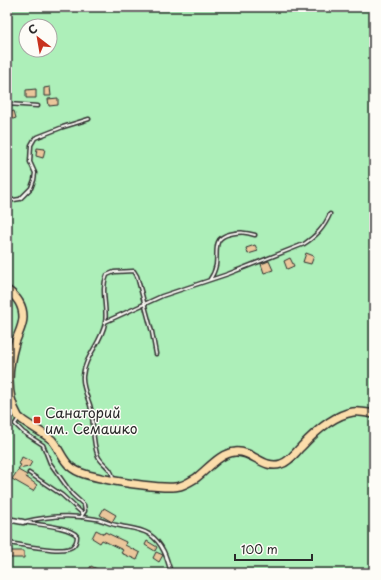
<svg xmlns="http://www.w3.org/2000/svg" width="381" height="580" font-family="'Playpen Sans',sans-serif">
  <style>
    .green { fill: #adefb9; stroke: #6c8d72; fill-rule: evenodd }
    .building { fill: #eac69b; stroke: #2b2b2b }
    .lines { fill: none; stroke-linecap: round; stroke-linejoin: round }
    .service-casing { stroke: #2b2b2b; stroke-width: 5 }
    .minor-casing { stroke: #2b2b2b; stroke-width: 7 }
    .trunk-casing { stroke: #2b2b2b; stroke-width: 10 }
    .service { stroke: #fdfcf7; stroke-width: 2 }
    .minor { stroke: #fdfcf7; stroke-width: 4 }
    .trunk { stroke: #fbddab; stroke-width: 7 }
    .poi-dot { fill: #c8321e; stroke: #fdfcf7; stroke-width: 1.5 }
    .labels { text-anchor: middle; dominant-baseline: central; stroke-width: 3; stroke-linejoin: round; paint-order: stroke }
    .poi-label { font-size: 14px; fill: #2b2b2b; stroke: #fdfcf7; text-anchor: start }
  </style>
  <rect width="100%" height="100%" fill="#fdfcf7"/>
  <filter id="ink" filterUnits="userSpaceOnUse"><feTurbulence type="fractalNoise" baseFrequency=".025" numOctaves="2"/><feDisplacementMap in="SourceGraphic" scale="8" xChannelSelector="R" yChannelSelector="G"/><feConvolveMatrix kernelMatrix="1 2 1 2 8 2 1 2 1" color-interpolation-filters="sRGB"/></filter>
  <g filter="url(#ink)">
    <path class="green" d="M7,7H374V573H7ZM26,26H50V50H26Z"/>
    <path class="building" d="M50,87L51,96H44V88Z
      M36,89V98H26V90Z
      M58,98V105L49,106L48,99Z
      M14,111L16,118L7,121V113Z
      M37,148L45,149L43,158L36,156Z
      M255,245L258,251L248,254L246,248Z
      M306,253L314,256L311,264L303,262Z
      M290,258L294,266L287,269L284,261Z
      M269,261L273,270L264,273L261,264Z
      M22,457L32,462L29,467L18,469L21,465L19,464Z
      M18,470L27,475L26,477L37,485L33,491L12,479Z
      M104,508L116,515L112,522L100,515Z
      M96,530L104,534L105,532L126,542L125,545L140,553L137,560L121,553L123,550L102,540L100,543L92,538Z
      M147,541L157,547L155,551L145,545Z
      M7,551H24V558H7Z
      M156,552L163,555L159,562L153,558Z
      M91,566L105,573H87Z"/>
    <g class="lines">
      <g class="service-casing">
        <path id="service" d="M7,104L38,106
          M7,201L20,199L31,188L34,180L35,173L30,162L31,145L35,138L63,127L89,119
          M210,279C213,275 215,270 216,265C218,251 212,238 230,234C241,232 245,232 255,235
          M105,322L162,296L228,274L304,244C316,236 324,228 330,214
          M19,418L15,424L23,432L43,445L50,463L72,494L84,505L85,511L81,517
          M29,473L62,495L83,514
          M113,478C112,467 102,465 98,456C91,440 95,422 90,405C87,396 82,386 83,376C84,358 102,342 105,323C108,308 100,290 107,275L114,272L134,271L137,276L152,332L156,354
          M23,522C47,516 71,514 96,519C103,520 109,524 116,525C127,528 139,528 149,534C163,543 167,558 171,573
          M7,543C21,544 61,554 72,547C76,544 77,541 77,536C69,526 38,525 24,522"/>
      </g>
      <g class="minor-casing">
        <path id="minor" d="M7,519L23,522"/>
      </g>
      <g class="trunk-casing">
        <path id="trunk" d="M7,290C16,296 23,305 23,317C23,326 18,334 15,343C8,367 5,394 18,416C21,421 44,433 52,440C58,447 61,456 67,463C75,474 93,476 105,479C119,482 167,490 180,486C185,485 191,481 196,478C208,469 220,453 235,452C252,450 264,470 281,464C289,462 295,453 301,447C314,433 333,415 353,412C359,411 368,413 374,414"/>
      </g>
      <use href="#service" class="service"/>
      <use href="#minor" class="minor"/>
      <use href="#trunk" class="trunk"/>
    </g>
  </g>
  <rect class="poi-dot" x="33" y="416" width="8" height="8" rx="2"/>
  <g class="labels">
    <g class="poi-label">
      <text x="45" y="412">Санаторий<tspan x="45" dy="16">им. Семашко</tspan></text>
    </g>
  </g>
  <rect width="381" height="580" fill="none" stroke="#fdfcf7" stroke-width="24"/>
  <rect x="12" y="12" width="357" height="556" fill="none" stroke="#2b2b2b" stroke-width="1.5" filter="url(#ink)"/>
  <g transform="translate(38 38) rotate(329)"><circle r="19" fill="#fdfcf7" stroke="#a9a8a5"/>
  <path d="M0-3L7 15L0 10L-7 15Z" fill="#c8321e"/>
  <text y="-6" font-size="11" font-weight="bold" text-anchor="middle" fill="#2b2b2b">С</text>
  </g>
  <path d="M235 554v6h77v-6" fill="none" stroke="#2b2b2b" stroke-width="2"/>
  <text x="241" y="554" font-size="12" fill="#2b2b2b" stroke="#fdfcf7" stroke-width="3" paint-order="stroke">100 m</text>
</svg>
